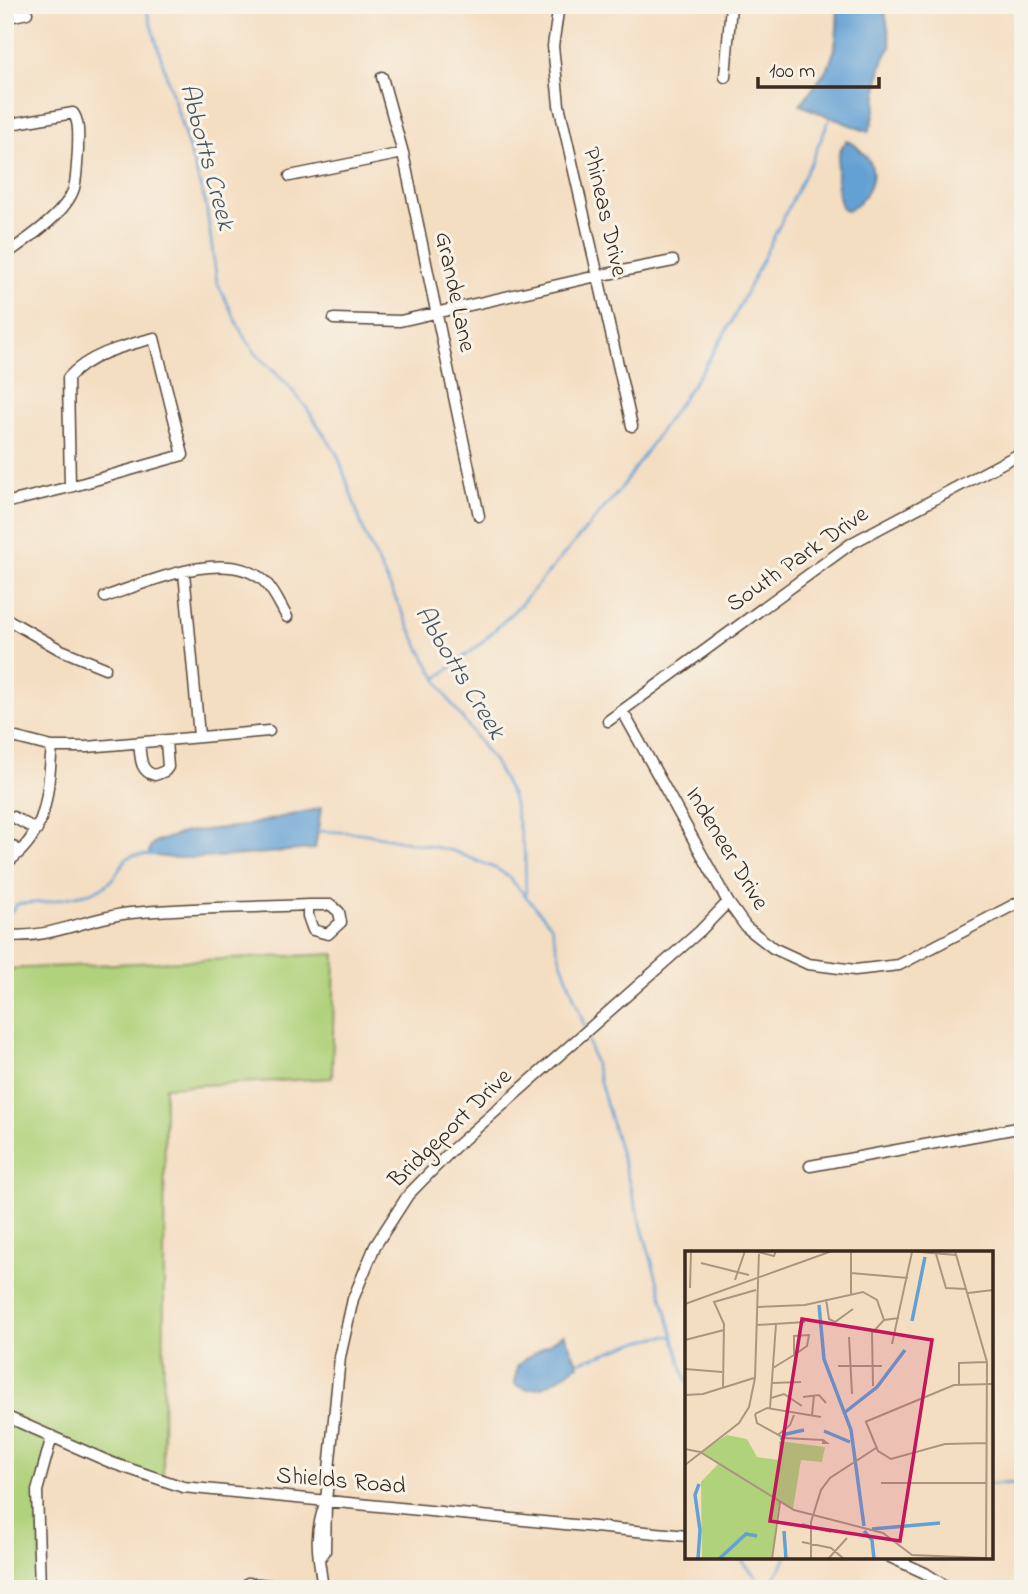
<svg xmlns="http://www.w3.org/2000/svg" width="1028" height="1594" font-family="'Indie Flower',sans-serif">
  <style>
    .green { fill: #b0d27b; stroke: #767e4c; stroke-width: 2 }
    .water { fill: #63a0d4; stroke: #4f6579; stroke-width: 2 }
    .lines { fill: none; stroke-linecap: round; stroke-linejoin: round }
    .stream { stroke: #63a0d4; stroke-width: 2.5 }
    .minor-casing { stroke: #574537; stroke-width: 13 }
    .minor { stroke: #fff; stroke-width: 10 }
    .labels { text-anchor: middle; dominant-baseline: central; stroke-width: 6; stroke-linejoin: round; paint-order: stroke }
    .street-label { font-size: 24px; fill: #3b2a1e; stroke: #f7f3e8 }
    .water-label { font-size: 26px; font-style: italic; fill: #49535e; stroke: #f7f3e8 }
    .inset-river { fill: none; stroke: #63a0d4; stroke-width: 3.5 }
    .inset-road { fill: none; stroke: #aa9680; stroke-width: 2 }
    .view { fill: #c2185b; fill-opacity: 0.15; stroke: #c2185b; stroke-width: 3.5 }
    .inset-edge { fill: none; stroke: #3b2a1e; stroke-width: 3.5 }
  </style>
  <rect width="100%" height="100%" fill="#f7f3e8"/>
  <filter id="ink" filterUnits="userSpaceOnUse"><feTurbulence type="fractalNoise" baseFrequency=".0143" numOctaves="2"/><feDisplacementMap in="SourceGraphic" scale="14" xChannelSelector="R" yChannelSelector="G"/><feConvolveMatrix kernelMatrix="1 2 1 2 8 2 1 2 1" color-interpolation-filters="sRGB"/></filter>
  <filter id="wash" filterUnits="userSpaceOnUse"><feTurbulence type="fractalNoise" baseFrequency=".00686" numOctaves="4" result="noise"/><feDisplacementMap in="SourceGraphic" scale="28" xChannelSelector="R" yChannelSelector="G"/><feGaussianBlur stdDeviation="1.57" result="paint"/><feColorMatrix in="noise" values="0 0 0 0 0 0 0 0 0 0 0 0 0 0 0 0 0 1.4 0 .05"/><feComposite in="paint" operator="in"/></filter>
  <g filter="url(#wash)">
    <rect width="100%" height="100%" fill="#f4dec2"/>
    <path class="green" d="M335,954L332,1078L165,1087L163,1472L161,1480L52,1437L41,1469L40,1589H5V969Z"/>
    <path class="water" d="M838,5H884L891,47C872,70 882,106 868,132L800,105C809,92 822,79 829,65C838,46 837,25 838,5Z
      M846,141C855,143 858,148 864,154C883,174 867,199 848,211L842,208C836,191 833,155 846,141Z
      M321,808L315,849C286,850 167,866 149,853L150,847L153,843L185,832L243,826Z
      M564,1334L578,1365C562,1377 533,1399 515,1384L517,1367L524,1360Z"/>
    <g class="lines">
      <path class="stream" d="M145,5L206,205L217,282L243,335L257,355L287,384L306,407L338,456L365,535L418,645L446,696L494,762L512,796L525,855L526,895
        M436,679L478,646L521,604L619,491L703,369L731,323L813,158L830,118
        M317,831L361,833L424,845L453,851L497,869L508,876L551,925L560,958L585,1027
        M5,920L17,904L47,902L90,893L105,886L114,877L126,859L133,855H155
        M587,1037L687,1383
        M573,1363C608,1356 637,1336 674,1336
        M991,1484L1023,1483
        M739,1557L766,1589
        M771,1589L774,1578L787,1557"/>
    </g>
  </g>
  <g filter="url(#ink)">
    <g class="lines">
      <g class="minor-casing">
        <path id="minor" d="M559,5L553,46L559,105L632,426
          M5,18L27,13
          M382,77L403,153L479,516
          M725,77L731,5
          M5,125L73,113C80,122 78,138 78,150C77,162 77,176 74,188C66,214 27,239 5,255
          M290,176L403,153
          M334,319L400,321L597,276L673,261
          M154,338L183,455L70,487L68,378C89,354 124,346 154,338Z
          M5,503L70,487
          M184,572L199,736
          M105,597C146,583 226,546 264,581C274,590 280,605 287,617
          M5,618L59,649L105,668
          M623,712L728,902L746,927L773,948L808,964L855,970L899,965L1023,900
          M608,721L852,543L1023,452
          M5,735L52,747H87L269,731
          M139,743C141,756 139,772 155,775L165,771L168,767L166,741
          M5,818L13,817L37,830
          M5,841L20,852
          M5,864C49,834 47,794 52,747
          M5,935C49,940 88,917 131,913C190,907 249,908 308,905H331L339,912L341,922L328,934L313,930L308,916V905
          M810,1166L1023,1127
          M5,1416L112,1463L183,1487L687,1536
          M890,1557L925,1573L950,1589
          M320,1558L325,1551L326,1501L340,1357L353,1299L375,1246L408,1195L454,1148L700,931L728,902
          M248,1583L312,1589
          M40,1589L37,1491L52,1436
          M323,1589C319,1556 313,1540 324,1507"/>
      </g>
      <use href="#minor" class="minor"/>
    </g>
  </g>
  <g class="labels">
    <g class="street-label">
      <text transform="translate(604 212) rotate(77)">Phineas Drive</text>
      <text transform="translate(454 292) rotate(78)">Grande Lane</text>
      <text transform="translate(798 560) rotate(-35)">South Park Drive</text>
      <text transform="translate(726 849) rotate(59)">Indeneer Drive</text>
      <text transform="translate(451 1129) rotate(-44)">Bridgeport Drive</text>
      <text transform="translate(341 1482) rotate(5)">Shields Road</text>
    </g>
    <g class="water-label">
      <text transform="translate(206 157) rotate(75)">Abbotts Creek</text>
      <text transform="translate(459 673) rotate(59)">Abbotts Creek</text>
    </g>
  </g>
  <g transform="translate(685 1251)">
    <rect width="308" height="308" fill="#f4dec2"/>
    <path d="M42,184L62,188L72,206L94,209V190L140,196L137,211L116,209L108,258L95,251L93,255L87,308H17L16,231L34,212L15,201Z" fill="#b0d27b"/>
    <path class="inset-river" d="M134,54L139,108L166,179L179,275M227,70L240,6M159,162L192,136L220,99M139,180L165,191M96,189L101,183L119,179M187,278L255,272M99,280L101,308M179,280L187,289L189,308M13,308L15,279L10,244L14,233M34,308L61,283L72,285"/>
    <path class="inset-road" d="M69,0L89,5L91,0M223,0L271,4M270,0L302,111L301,308M251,3L261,37L281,38M16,12L64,24M166,22L223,27M50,29L60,0M5,37L6,0M283,42L308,39M166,43V0M141,48L144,68L150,71L168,58M0,53L147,0M73,56L120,54L178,41L192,49L199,69M72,74L120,71M124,84L122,95L109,104V85ZM164,86L167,143M0,89L39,79M207,93L227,1M153,115H197M88,117L109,104M0,118L37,121M87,132L116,131M274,134V112L301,111M188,135L187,82L199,69L214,67M38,136L39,73L29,51L71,39M0,144L18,143L69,127M118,146L134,144L141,152M86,147L99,143L117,155M85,157L91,73M70,163L72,172L99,187L138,189L142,192H138V189M70,163L82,157L136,166M127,165L129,144M180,171L269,134L308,133M181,171L193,200L206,208L260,193L302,192M93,184L105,174L109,164M0,198L15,201L109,259L198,282L227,304L301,307M0,214L54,172L64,156L70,127L74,0M196,232H302M117,273L146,281M117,291L146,297L159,308M87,308L95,251M126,308V271L136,239L145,227L191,197M143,308L162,287"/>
    <path class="view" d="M117,68L247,89L215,290L85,270Z"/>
    <rect width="308" height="308" class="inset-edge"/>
  </g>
  <rect width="1028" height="1594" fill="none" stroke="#f7f3e8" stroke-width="28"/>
  <path d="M758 77v10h121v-10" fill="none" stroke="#3b2a1e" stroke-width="3.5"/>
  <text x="769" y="77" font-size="21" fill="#3b2a1e" stroke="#f7f3e8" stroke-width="5" paint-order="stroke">100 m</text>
</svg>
